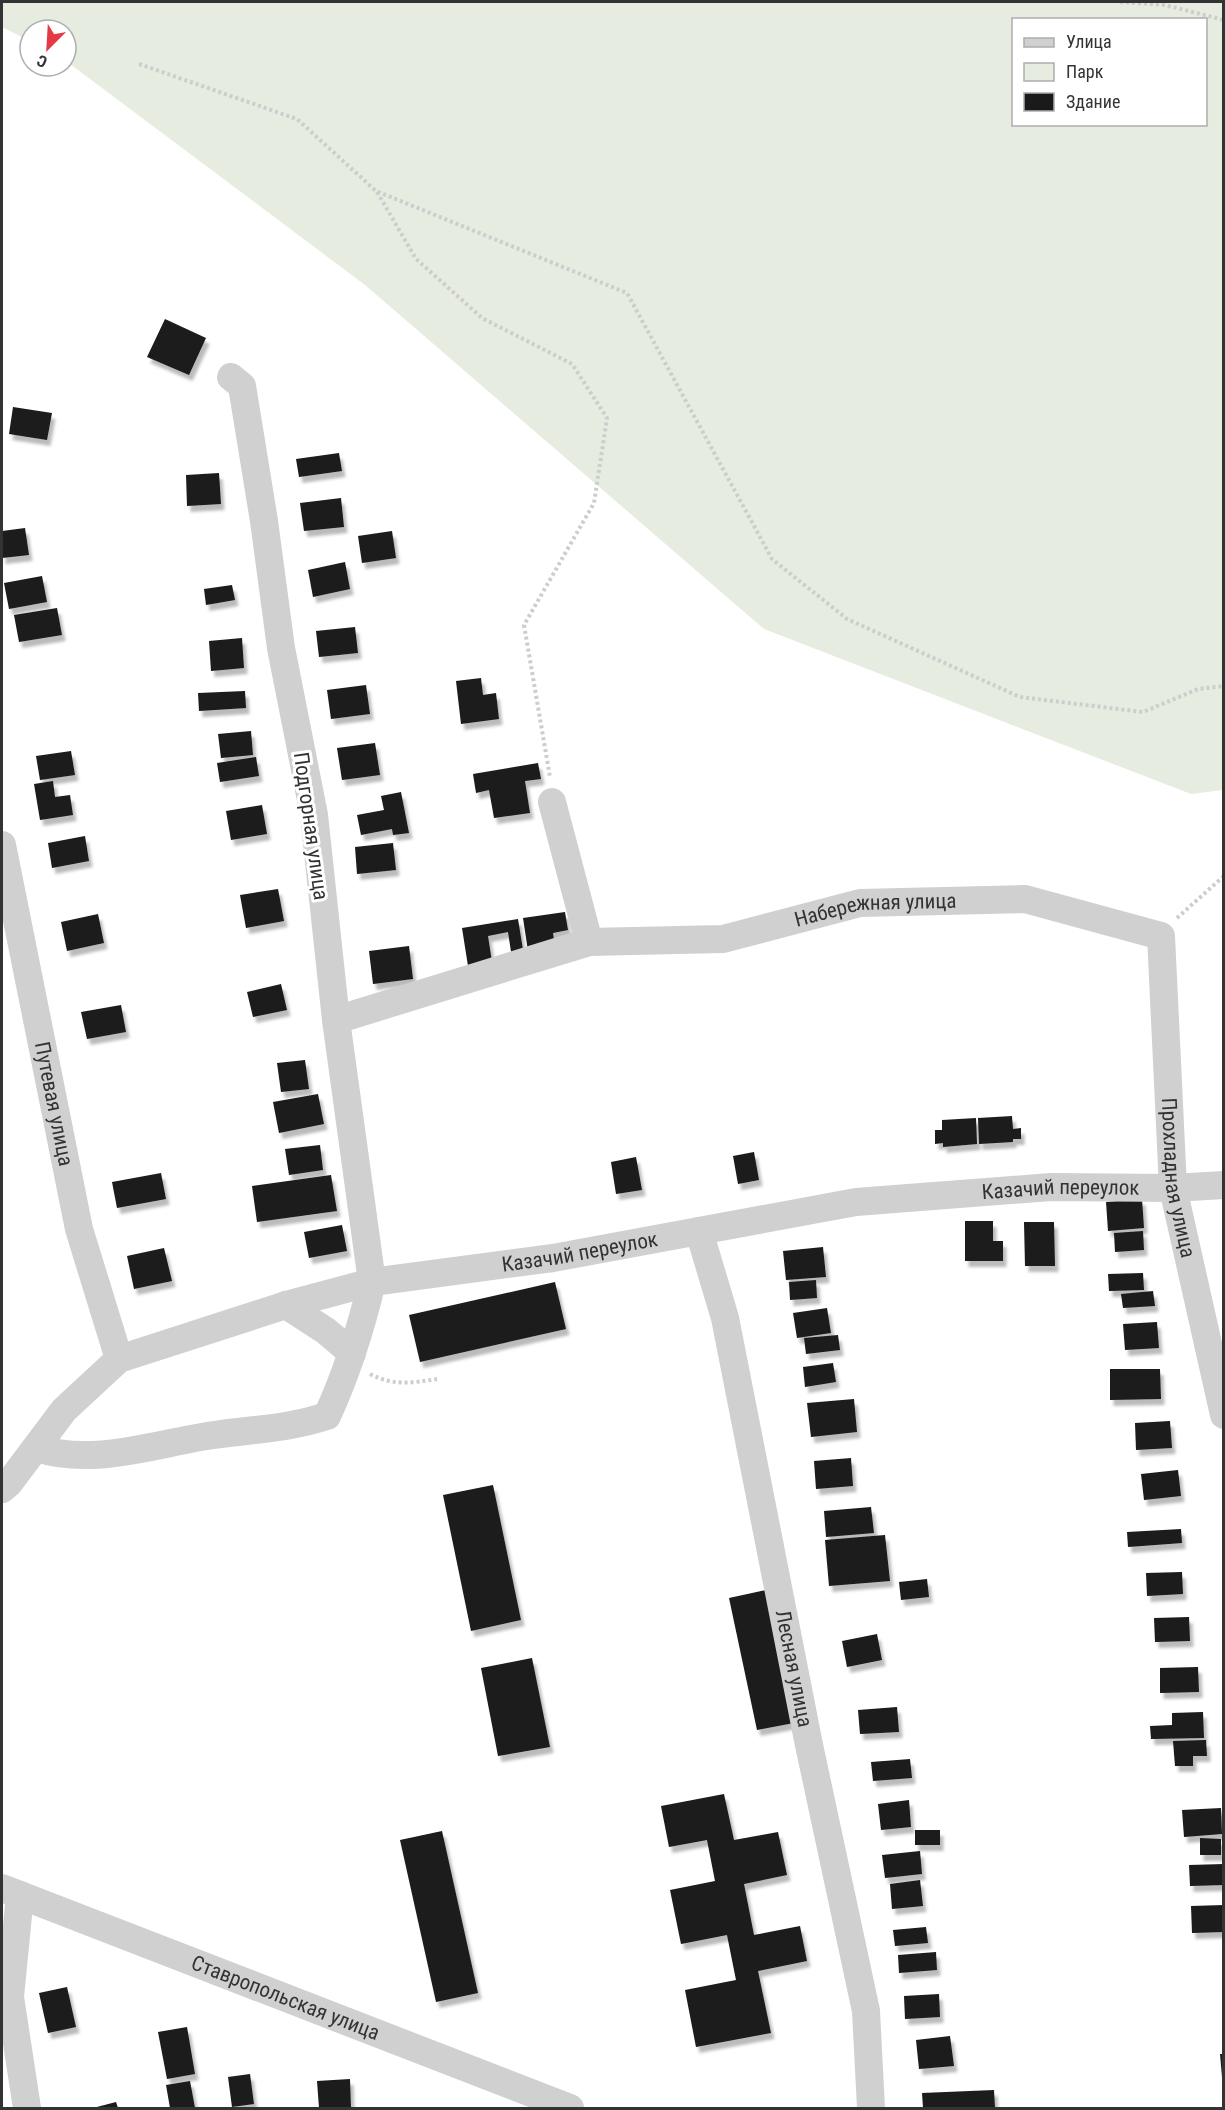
<svg xmlns="http://www.w3.org/2000/svg" width="1225" height="2110" font-family="'Roboto Condensed',sans-serif">
  <style>
    .green { fill: #e6ecdf; fill-rule: evenodd }
    .building { fill: #1a1a1a; filter: url(#shadow) }
    .lines { fill: none; stroke-linecap: round; stroke-linejoin: round }
    .path { stroke: #cdcdcd; stroke-width: 4; stroke-dasharray: 3 3; stroke-linecap: butt }
    .minor { stroke: #d0d0d0; stroke-width: 28 }
    .labels { text-anchor: middle; dominant-baseline: central; stroke-width: 6; stroke-linejoin: round; paint-order: stroke }
    .street-label { font-size: 21px; fill: #333; stroke: #fff }
  </style>
  <defs>
    <filter id="shadow"><feDropShadow dx="3.5" dy="6" stdDeviation="1.5" flood-color="#0004"/></filter>
  </defs>
  <rect width="100%" height="100%" fill="#fff"/>
  <path class="green" d="M2,2H1223V790L1191,794L764,629L365,285L66,61V30H30V41L2,27ZM1014,20H1206V124H1014Z"/>
  <path class="building" d="M165,319L206,338L189,375L147,357Z
    M13,407L52,413L47,440L9,434Z
    M339,453L342,471L299,477L296,459Z
    M219,473L221,504L187,506L186,475Z
    M341,498L344,527L304,531L300,503Z
    M25,528L29,555L2,558V531Z
    M392,531L396,558L362,563L358,536Z
    M345,562L350,589L313,597L308,570Z
    M42,576L47,602L9,609L4,583Z
    M232,585L235,600L206,605L204,589Z
    M57,608L62,635L19,642L14,615Z
    M355,627L358,653L319,657L316,631Z
    M242,638L244,668L211,671L209,641Z
    M481,678L483,695L496,693L499,719L461,724L456,681Z
    M366,685L370,714L331,719L327,690Z
    M245,691L246,708L199,711L198,693Z
    M251,731L253,755L221,758L218,734Z
    M375,743L380,775L342,780L337,748Z
    M71,751L75,775L40,780L36,756Z
    M256,757L259,776L220,782L217,763Z
    M538,763L541,779L525,781L530,813L494,818L489,790L476,793L473,774Z
    M53,781L55,797L70,795L73,815L40,820L34,784Z
    M401,792L409,833L393,835L392,829L361,835L357,815L384,810L381,796Z
    M262,805L267,834L231,840L226,811Z
    M85,836L89,861L52,868L48,843Z
    M393,843L396,870L357,874L355,847Z
    M278,889L284,921L246,928L240,895Z
    M565,912L568,930L553,933L555,947L528,951L523,918Z
    M98,914L104,943L67,951L61,922Z
    M518,919L524,956L512,958L508,932L488,936L492,962L468,966L462,928Z
    M409,946L413,979L373,984L369,951Z
    M281,984L287,1010L253,1017L247,992Z
    M121,1005L126,1032L87,1039L81,1012Z
    M305,1060L309,1089L281,1092L277,1063Z
    M318,1094L324,1124L279,1133L273,1102Z
    M1012,1116L1013,1129L1021,1128V1139H1013V1142L979,1144L978,1118Z
    M976,1118L977,1144L943,1147V1143L935,1144V1130H942V1120Z
    M320,1145L323,1170L289,1175L285,1149Z
    M754,1152L759,1180L738,1184L733,1156Z
    M636,1157L642,1190L616,1194L611,1162Z
    M161,1173L166,1199L117,1208L112,1182Z
    M331,1175L337,1211L257,1222L252,1186Z
    M1142,1199L1144,1228L1108,1231L1106,1202Z
    M965,1221H993V1241H1003V1261H965Z
    M1024,1222H1054L1055,1266H1025Z
    M342,1225L347,1251L309,1258L304,1232Z
    M1143,1231L1144,1250L1115,1252L1114,1233Z
    M823,1247L826,1277L786,1280L783,1251Z
    M164,1248L172,1281L134,1289L127,1256Z
    M1143,1273L1144,1290L1109,1291L1108,1274Z
    M816,1280L817,1298L790,1300L789,1282Z
    M555,1282L566,1329L420,1362L409,1315Z
    M1153,1291L1155,1306L1123,1308L1121,1294Z
    M827,1308L831,1333L797,1338L793,1313Z
    M1157,1322L1159,1348L1125,1350L1123,1324Z
    M838,1335L840,1350L806,1354L804,1338Z
    M833,1363L836,1382L805,1387L803,1367Z
    M1110,1369H1160L1161,1399L1110,1400Z
    M854,1399L857,1432L811,1437L807,1403Z
    M1170,1421L1172,1448L1136,1450L1135,1423Z
    M851,1458L853,1486L816,1489L814,1461Z
    M1178,1470L1181,1496L1144,1500L1141,1474Z
    M493,1485L521,1620L471,1631L443,1495Z
    M871,1507L874,1533L826,1537L824,1511Z
    M1181,1529L1182,1543L1128,1547L1127,1532Z
    M885,1535L890,1581L829,1586L825,1540Z
    M1182,1572L1183,1594L1147,1596L1146,1573Z
    M927,1579L929,1597L901,1600L899,1582Z
    M771,1589L799,1722L757,1730L729,1598Z
    M1189,1617L1190,1641L1155,1642L1154,1618Z
    M877,1634L882,1660L847,1667L842,1641Z
    M532,1658L550,1747L498,1756L481,1668Z
    M1198,1667L1199,1692L1160,1693V1668Z
    M897,1707L899,1732L860,1734L858,1710Z
    M1203,1712L1204,1738L1151,1739L1150,1726L1172,1725V1713Z
    M1206,1740L1207,1756H1193V1766H1175L1173,1741Z
    M910,1759L912,1778L873,1781L871,1762Z
    M724,1794L734,1840L778,1832L787,1875L744,1884L754,1935L800,1926L807,1961L758,1971L771,2033L696,2047L685,1990L736,1980L727,1935L681,1944L670,1890L715,1881L707,1840L669,1847L661,1806Z
    M909,1800L911,1827L881,1830L878,1804Z
    M1221,1808L1222,1834L1184,1837L1182,1810Z
    M915,1830H940V1845H915Z
    M442,1831L478,1993L436,2002L400,1840Z
    M1200,1838L1221,1839V1855H1200Z
    M920,1851L922,1874L885,1878L882,1855Z
    M1224,1864V1885L1190,1886L1189,1865Z
    M920,1880L923,1906L892,1909L890,1884Z
    M1224,1905V1932L1192,1933L1191,1906Z
    M926,1927L928,1943L895,1946L893,1930Z
    M936,1952L937,1970L899,1973L898,1955Z
    M67,1987L76,2027L48,2033L39,1993Z
    M939,1994L940,2017L905,2019L904,1996Z
    M187,2027L195,2074L167,2079L158,2032Z
    M950,2036L954,2066L919,2069L916,2040Z
    M1220,2054H1224V2077H1222Z
    M250,2074L254,2104L232,2107L228,2077Z
    M350,2079L351,2108H319L317,2081Z
    M190,2081L195,2108H170L166,2085Z
    M994,2090L995,2108H923L922,2093Z
    M116,2102L118,2108H93Z"/>
  <g class="lines">
    <path class="path" d="M1120,2L1165,5L1224,20
      M139,64L297,119L376,191L627,293L772,559L847,619L1020,697L1143,712L1198,689L1224,686
      M377,192L416,259L482,318L572,364L607,418L594,503L524,625L550,777
      M1177,918L1224,876
      M370,1374C393,1386 412,1383 437,1379"/>
    <g class="minor">
      <path d="M552,802L589,942"/>
      <path id="s1" d="M2,845L79,1229L119,1359"/>
      <path id="s2" d="M336,1020L589,942L723,939L860,903L1025,899L1161,936L1173,1188L1224,1415"/>
      <path id="s3" d="M699,1231L725,1318L809,1745L866,2011L871,2108"/>
      <path d="M286,1305L326,1331L352,1353"/>
      <path d="M37,1448C93,1467 157,1443 214,1435C254,1429 287,1429 327,1416C347,1373 361,1328 372,1282L336,1020L314,815L281,648L264,521L242,386L231,377"/>
      <path id="s4" d="M2,1489L9,1483L64,1410L119,1359L286,1305L372,1282L553,1258L856,1202L1051,1187L1173,1188L1224,1185"/>
      <path id="s5" d="M2,1888L570,2108"/>
      <path d="M20,1895L10,1997L27,2108"/>
    </g>
  </g>
  <g class="labels">
    <g class="street-label">
      <text transform="translate(311 826) rotate(82)">Подгорная улица</text>
      <text stroke="none"><textPath href="#s2" startOffset="555">Набережная улица</textPath></text>
      <text stroke="none"><textPath href="#s1" startOffset="264">Путевая улица</textPath></text>
      <text stroke="none"><textPath href="#s2" startOffset="1089">Прохладная улица</textPath></text>
      <text stroke="none"><textPath href="#s4" startOffset="1136">Казачий переулок</textPath></text>
      <text stroke="none"><textPath href="#s4" startOffset="650">Казачий переулок</textPath></text>
      <text stroke="none"><textPath href="#s3" startOffset="448">Лесная улица</textPath></text>
      <text stroke="none"><textPath href="#s5" startOffset="304">Ставропольская улица</textPath></text>
    </g>
  </g>
  <rect width="1225" height="2110" fill="none" stroke="#333333" stroke-width="6"/>
  <rect x="1012" y="18" width="195" height="108" fill="#ffffff" stroke="#adadad" stroke-width="1.5"/>
  <rect x="1024" y="38" width="30" height="9" fill="#d0d0d0" stroke="#adadad" stroke-width="1.5"/>
  <text x="1066" y="48" font-size="18" fill="#333333">Улица</text>
  <rect x="1024" y="63" width="30" height="18" fill="#e6ecdf" stroke="#adadad" stroke-width="1.5"/>
  <text x="1066" y="78" font-size="18" fill="#333333">Парк</text>
  <rect x="1024" y="93" width="30" height="18" fill="#1a1a1a" stroke="#adadad" stroke-width="1.5"/>
  <text x="1066" y="108" font-size="18" fill="#333333">Здание</text>
  <g transform="translate(48 48) rotate(204)"><circle r="28" fill="#ffffff" stroke="#adadad" stroke-width="1.5"/>
  <path d="M0-4.5L10 22L0 15L-10 22Z" fill="#e63946"/>
  <text y="-9" font-size="16" font-weight="bold" text-anchor="middle" fill="#333333">С</text>
  </g>
</svg>
